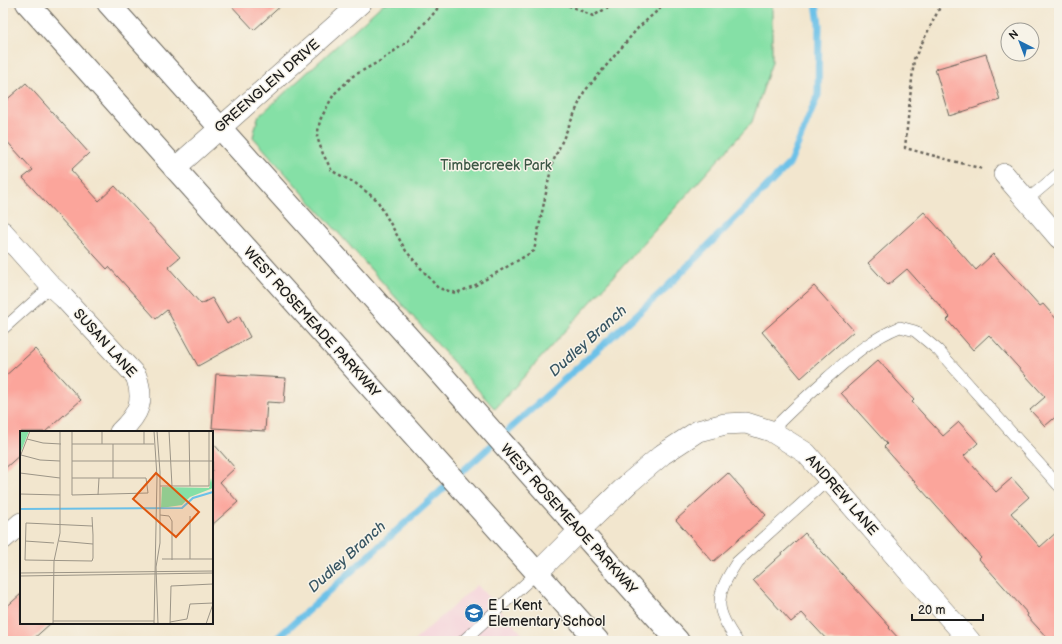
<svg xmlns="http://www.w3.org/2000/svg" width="1062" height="644" font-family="'Balsamiq Sans',sans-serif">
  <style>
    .built { fill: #f5cfd9 }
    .green { fill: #85e0a6; stroke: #507e61 }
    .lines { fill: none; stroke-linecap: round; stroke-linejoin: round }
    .stream { stroke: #6cc1e8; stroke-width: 7 }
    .building { fill: #fba59b }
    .service-casing { stroke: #67635a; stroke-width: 12 }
    .minor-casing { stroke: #67635a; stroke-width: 22 }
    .secondary-casing { stroke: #67635a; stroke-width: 24 }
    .path { stroke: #67635a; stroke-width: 2.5; stroke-dasharray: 3 3; stroke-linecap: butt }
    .service { stroke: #fff; stroke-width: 11 }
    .minor { stroke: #fff; stroke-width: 21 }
    .secondary { stroke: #fff; stroke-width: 22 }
    .labels { text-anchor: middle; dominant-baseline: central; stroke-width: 3; stroke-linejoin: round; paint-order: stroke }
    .street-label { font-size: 14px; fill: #1c1c1c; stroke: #f7f3e8 }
    .park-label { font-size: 14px; fill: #3c5745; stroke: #f7f3e8 }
    .poi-label { font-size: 14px; fill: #1c1c1c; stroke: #f7f3e8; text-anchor: start }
    .water-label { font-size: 15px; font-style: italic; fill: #385663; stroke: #f7f3e8 }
    .inset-river { fill: none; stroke: #6cc1e8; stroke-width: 2 }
    .inset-road { fill: none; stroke: #9c9587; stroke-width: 1 }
    .view { fill: #de560d; fill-opacity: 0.15; stroke: #de560d; stroke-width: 2 }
    .inset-edge { fill: none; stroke: #1c1c1c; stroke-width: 2 }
  </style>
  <rect width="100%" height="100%" fill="#f7f3e8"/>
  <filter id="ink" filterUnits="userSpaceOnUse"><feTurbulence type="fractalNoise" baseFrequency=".025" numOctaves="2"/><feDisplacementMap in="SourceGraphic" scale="8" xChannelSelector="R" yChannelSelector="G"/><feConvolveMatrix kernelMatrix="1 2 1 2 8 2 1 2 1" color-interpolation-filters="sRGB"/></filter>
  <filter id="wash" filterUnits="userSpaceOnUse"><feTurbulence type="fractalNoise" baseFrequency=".012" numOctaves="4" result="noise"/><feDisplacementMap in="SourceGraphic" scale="16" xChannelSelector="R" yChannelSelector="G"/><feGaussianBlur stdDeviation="0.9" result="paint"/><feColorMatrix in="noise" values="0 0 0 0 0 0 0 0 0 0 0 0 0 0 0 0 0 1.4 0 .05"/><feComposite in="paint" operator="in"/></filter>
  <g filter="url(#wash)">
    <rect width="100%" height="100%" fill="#f2e6ce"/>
    <path class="built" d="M477,585L529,641H414Z"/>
    <path class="green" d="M384,3H772V62L752,122L495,409L253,137L258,117Z"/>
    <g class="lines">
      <path class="stream" d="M274,641L665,289L790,163L818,95L819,24L816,3"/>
    </g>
    <g id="blocks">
      <path class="building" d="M229,3H284L254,30Z
        M986,54L1000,100L949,116L935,69Z
        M26,83L89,153L71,170L99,201L115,186L180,257L168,267L201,304L212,298L227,324L239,316L250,337L198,366L167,310L156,319L109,267L107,269L23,178L33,170L3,137V103Z
        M924,212L976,270L993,254L1040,306L1043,304L1059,322V414L1045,426L1030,410L1045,397L989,335L973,350L947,320L950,317L907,269L888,285L868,263Z
        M814,286L854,331L801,378L762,332Z
        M35,349L81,400L45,432H21V454L3,470V378Z
        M878,360L914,400L912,402L943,436L959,422L978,443L964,456L996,492L1012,478L1029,497L1011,513L1040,547L1059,530V641H1050L1027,616L1028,614L979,559L981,557L884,447L887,444L841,393Z
        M216,374L286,378L284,403L267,402L265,431L212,428Z
        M212,442L235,468L220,482L238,502L212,525Z
        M728,473L766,515L713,562L676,520Z
        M805,533L890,627L889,628L901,641H828L802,613L791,622L753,580Z
        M21,594V623H51L31,641H3V610Z"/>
    </g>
  </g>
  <g filter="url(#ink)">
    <use href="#blocks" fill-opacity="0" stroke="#67635a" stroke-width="1"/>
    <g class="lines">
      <g class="service-casing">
        <path id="service" d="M1027,200L1059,173
          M3,329L51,286
          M771,431C789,412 808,395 827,378C851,357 870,339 900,327L915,331L938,350L1059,486
          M463,641L537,573
          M737,641C730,631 719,614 720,602C720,588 730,573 737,562L829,479"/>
      </g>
      <g class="minor-casing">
        <path id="minor" d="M174,169L361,3
          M1004,174L1059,238
          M3,232L51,286L64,298L136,376C145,401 139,414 120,432
          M3,539L21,523
          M537,573L579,531L629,483L663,454L698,431L725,424L746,423L771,431L806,453L923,588L970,641"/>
      </g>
      <g class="secondary-casing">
        <path id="secondary" d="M27,3L598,641
          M108,3C220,128 333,252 444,377C522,465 600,554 678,641"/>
      </g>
      <path class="path" d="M441,3L435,12L407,42L380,61L353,76L334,94L320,120L317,137L323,154L332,171L355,183L377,200L406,251L438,288L456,293L474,286L534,251L552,164L584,92L638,28L666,3
        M563,3L593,16L616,3
        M942,3L914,59L905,148L983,169"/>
      <use href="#service" class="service"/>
      <use href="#minor" class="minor"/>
      <use href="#secondary" class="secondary"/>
    </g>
  </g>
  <defs>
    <g id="school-disc" transform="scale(1)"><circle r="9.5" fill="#1f6fb2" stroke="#f7f3e8"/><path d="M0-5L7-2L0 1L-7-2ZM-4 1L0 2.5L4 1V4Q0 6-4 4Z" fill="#fff"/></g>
  </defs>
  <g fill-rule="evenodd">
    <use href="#school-disc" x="474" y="613"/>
  </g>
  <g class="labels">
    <g class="street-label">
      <text transform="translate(267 86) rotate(-41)">GREENGLEN DRIVE</text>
      <text transform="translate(312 322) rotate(48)">WEST ROSEMEADE PARKWAY</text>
      <text transform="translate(105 343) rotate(48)">SUSAN LANE</text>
      <text transform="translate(842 495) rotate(49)">ANDREW LANE</text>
      <text transform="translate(569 519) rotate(48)">WEST ROSEMEADE PARKWAY</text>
    </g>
    <g class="park-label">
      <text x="496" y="165">Timbercreek Park</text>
    </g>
    <g class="poi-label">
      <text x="488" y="605">E L Kent<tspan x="488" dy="16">Elementary School</tspan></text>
    </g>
    <g class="water-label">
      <text transform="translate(588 341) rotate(-42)">Dudley Branch</text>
      <text transform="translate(347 557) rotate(-42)">Dudley Branch</text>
    </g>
  </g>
  <g transform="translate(20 431)">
    <rect width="193" height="193" fill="#f2e6ce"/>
    <path d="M0,0H9L0,23ZM191,47L193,57L170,66L162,74L141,77L142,56L189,57Z" fill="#85e0a6"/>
    <path class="inset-river" d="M0,78L162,77L173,67L193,61"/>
    <path class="inset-road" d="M52,0V64L128,62L126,47H52M137,0L140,41V112L136,136L138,193M149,0L152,55M169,0L170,55M7,8L23,12L41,13M52,13H134M82,13V0M124,13V0M1,24L20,29L40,30M0,26L10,0M52,30H193M0,42L40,47M93,47V13M140,55H189V0M0,63L40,64M78,64L79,47M140,84L149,85L152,90V129M72,86L73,104V127L72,130L5,129L6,92L72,95M5,110L34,112M39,110L73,113M142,128H193M170,128V85M0,142L193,140M0,145L193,142M151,155L193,153M33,190H134M150,191L167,188L170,173L193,172M33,193L34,130L40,102V0M134,193L137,46L134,0M150,193L151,155M186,193L193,173"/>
    <path class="view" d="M136,42L179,81L156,106L113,68Z"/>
    <rect width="193" height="193" class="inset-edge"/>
  </g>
  <rect width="1062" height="644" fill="none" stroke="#f7f3e8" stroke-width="16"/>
  <g transform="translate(1020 42) rotate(318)"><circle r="19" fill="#f7f3e8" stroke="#9f9d96"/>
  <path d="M0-3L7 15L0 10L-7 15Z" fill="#1f6fb2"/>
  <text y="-6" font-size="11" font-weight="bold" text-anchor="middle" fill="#1c1c1c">N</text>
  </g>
  <path d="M912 614v6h71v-6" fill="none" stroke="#1c1c1c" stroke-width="2"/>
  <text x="918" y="614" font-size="12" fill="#1c1c1c" stroke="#f7f3e8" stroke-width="3" paint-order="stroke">20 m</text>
</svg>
